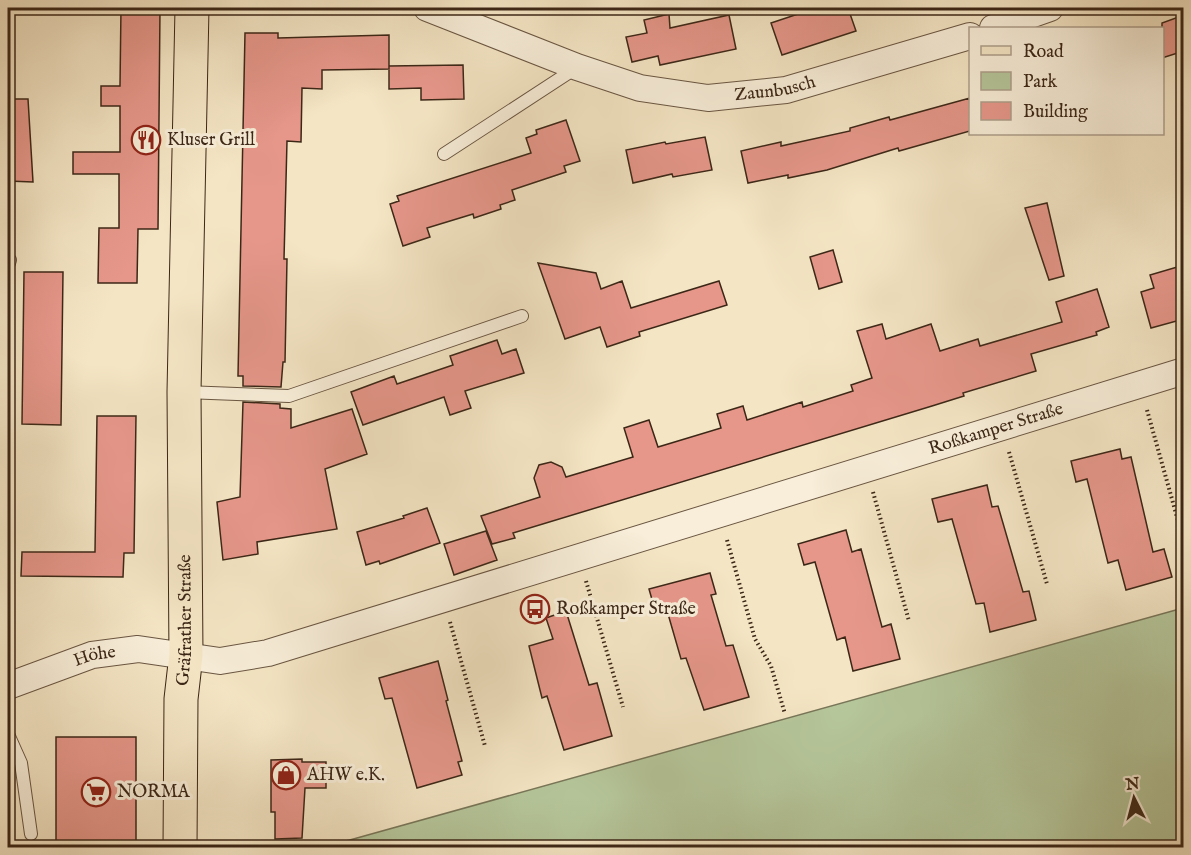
<svg xmlns="http://www.w3.org/2000/svg" width="1191" height="855" font-family="'IM FELL English',serif">
  <style>
    .green { fill: #b5c69a; stroke: #787658; stroke-width: 1.5 }
    .building { fill: #e6978a; stroke: #3c2717; stroke-width: 1.5 }
    .lines { fill: none; stroke-linecap: round; stroke-linejoin: round }
    .lane-casing { stroke: #6a5642; stroke-width: 14 }
    .street-casing { stroke: #6a5642; stroke-width: 28 }
    .primary-casing { stroke: #3c2717; stroke-width: 35 }
    .path { stroke: #3c2717; stroke-width: 4; stroke-dasharray: 1.5 3; stroke-linecap: butt }
    .lane { stroke: #f8eed9; stroke-width: 12 }
    .street { stroke: #f8eed9; stroke-width: 26 }
    .primary { stroke: #f4e5c4; stroke-width: 33 }
    .labels { text-anchor: middle; dominant-baseline: central; stroke-width: 6; stroke-linejoin: round; paint-order: stroke }
    .street-label { font-size: 18px; fill: #3c2717; stroke: #f8eed9 }
    .poi-label { font-size: 18px; fill: #3c2717; stroke: #f8eed9; text-anchor: start }
  </style>
  <rect width="100%" height="100%" fill="#f4e5c4"/>
  <filter id="stains"><feTurbulence type="fractalNoise" baseFrequency=".00333" numOctaves="4"/><feColorMatrix values="0 0 0 0 .2 0 0 0 0 .09 0 0 0 0 .02 0 0 0 .5 -.17"/></filter>
  <radialGradient id="worn" r=".72"><stop offset=".6" stop-color="#630" stop-opacity="0"/><stop offset="1" stop-color="#630" stop-opacity=".3"/></radialGradient>
  <path class="green" d="M1183,608V847H324L339,843Z"/>
  <path class="building" d="M121,8H160L158,229H138L137,283H98L99,228H119V174H73V152H120V106H101V86H120Z
    M816,8H848L856,31L782,55L771,23Z
    M669,14L670,28L729,15L736,49L660,65L658,56L632,62L626,37L647,33L644,20Z
    M1184,15V51L1162,58V23Z
    M245,33H278V38L389,35V69L322,70V89L302,88L301,142L287,141L284,259H287L285,362H283L281,387L243,386V376H238Z
    M463,65L464,99L421,100V88L389,89V66Z
    M970,98V131L899,151L898,148L827,170L788,178V175L748,183L741,151L781,142V146L850,131V128L889,117L890,120Z
    M14,99H28L33,182L8,181L11,149H8V114H13Z
    M566,120L580,161L564,166L566,172L512,190L515,200L500,205L501,209L474,218L473,214L427,228L430,237L403,246L390,204L399,201L397,196L531,153L526,138L537,134L536,130Z
    M705,137L712,170L673,177L672,174L633,183L626,150L665,142L666,144Z
    M1047,203L1064,276L1049,280L1025,208Z
    M833,250L842,282L819,289L810,257Z
    M538,263L596,273L601,289L622,281L631,308L719,281L727,305L639,332L640,336L607,347L600,327L565,339Z
    M1184,265V319L1151,328L1141,292L1154,288L1150,275Z
    M24,272H63L61,425L22,424Z
    M1097,289L1109,327L1096,332L1097,335L1031,354L1036,371L963,393L964,396L932,406L513,533L515,538L492,544L481,516L540,497L534,478L539,465L551,462L562,467L566,477L633,457L624,428L649,420L658,447L721,428L717,414L743,406L747,420L802,402L803,407L853,391L851,385L872,378L857,331L882,324L886,339L931,324L940,351L978,339L980,346L1062,322L1056,302Z
    M497,340L502,354L516,349L524,373L465,391L471,408L450,415L444,397L363,425L351,392L394,376L397,384L453,365L450,356Z
    M243,402L280,404V408L291,409V428L352,409L367,454L325,469L337,529L257,542L258,554L223,560L217,502L240,497Z
    M97,416H136L134,553H124L123,577L21,576L22,552H95Z
    M1120,449L1122,459L1131,457L1153,552L1164,549L1172,577L1126,590L1118,560L1108,563L1087,479L1076,482L1071,461Z
    M987,485L992,507L998,506L1023,592L1029,591L1036,620L990,632L984,603L976,604L952,519L938,522L932,499Z
    M427,508L440,543L380,564L379,561L366,565L357,532L404,518L403,516Z
    M846,530L852,552L861,549L882,627L891,624L900,659L853,671L845,637L837,640L815,562L804,565L798,544Z
    M486,531L497,560L454,575L444,544Z
    M710,573L716,594L711,595L726,646L733,645L749,697L704,710L686,658L681,659L666,607L655,610L649,589Z
    M566,611L589,685L597,683L612,736L564,750L547,696L542,698L529,646L553,639L546,618Z
    M438,661L448,700L446,701L462,761L458,762L462,775L417,788L392,698L385,699L379,678Z
    M56,737H136V848H56Z
    M302,759V762H326V788H305L302,838L275,839V812H271V760Z"/>
  <g class="lines">
    <g class="lane-casing">
      <path id="lane" d="M444,154L576,68
        M8,266L10,260
        M185,392L289,396L522,316
        M8,734L21,763L31,834"/>
    </g>
    <g class="street-casing">
      <g id="street">
        <path id="s1" d="M427,8L577,67L640,88L708,98L786,90L970,36"/>
        <path d="M993,28L1050,8"/>
        <path id="s2" d="M8,686L92,655L138,649L220,661L268,653L1184,371"/>
      </g>
    </g>
    <g class="primary-casing">
      <g id="primary">
        <path id="s3" d="M180,848L181,699L186,655L184,392L192,8"/>
      </g>
    </g>
    <path class="path" d="M1147,410L1184,542
      M1009,452L1047,584
      M873,492L909,621
      M727,540L755,639L771,666L785,714
      M586,581L623,707
      M450,622L485,746"/>
    <use href="#lane" class="lane"/>
    <use href="#street" class="street"/>
    <use href="#primary" class="primary"/>
  </g>
  <defs>
    <g id="restaurant-ring" transform="scale(1.5)"><circle r="9.5" fill="#f8eed9" stroke="#8f2418" stroke-width="1.5"/><path d="M-5-6h1v4h1v-4h1v4h1v-4h1v5L-1.5 .5V6h-2V.5L-5-1ZM5-6V6H3V1.5H1.5Q1.5-4 5-6Z" fill="#8f2418"/></g>
    <g id="bus-ring" transform="scale(1.5)"><circle r="9.5" fill="#f8eed9" stroke="#8f2418" stroke-width="1.5"/><path d="M-5-6H5V4H4V6H2V4H-2V6H-4V4H-5ZM-3.5-4V0h7V-4ZM-3.5 1.2v1.5H-2V1.2ZM2 1.2v1.5H3.5V1.2Z" fill="#8f2418"/></g>
    <g id="shop-ring" transform="scale(1.5)"><circle r="9.5" fill="#f8eed9" stroke="#8f2418" stroke-width="1.5"/><path d="M-5-2.5h2.3a2.7 3.5 0 0 1 5.4 0H5L5.5 6h-11ZM-1.5-2.5h3a1.5 2.3 0 0 0-3 0Z" fill="#8f2418"/></g>
    <g id="supermarket-ring" transform="scale(1.5)"><circle r="9.5" fill="#f8eed9" stroke="#8f2418" stroke-width="1.5"/><path d="M-6-5.5h2.5l.6 2H6L4.5 2H-2.5L-4.4-4H-6ZM-1.5 3.2a1.3 1.3 0 1 0 .1 0ZM3 3.2a1.3 1.3 0 1 0 .1 0Z" fill="#8f2418"/></g>
  </defs>
  <g fill-rule="evenodd">
    <use href="#restaurant-ring" x="146" y="140"/>
    <use href="#bus-ring" x="535" y="609"/>
    <use href="#shop-ring" x="286" y="775"/>
    <use href="#supermarket-ring" x="96" y="792"/>
  </g>
  <g class="labels">
    <g class="street-label">
      <text stroke="none"><textPath href="#s1" startOffset="364">Zaunbusch</textPath></text>
      <text stroke="none"><textPath href="#s2" startOffset="1029">Roßkamper Straße</textPath></text>
      <text stroke="none"><textPath href="#s3" startOffset="228">Gräfrather Straße</textPath></text>
      <text stroke="none"><textPath href="#s2" startOffset="92">Höhe</textPath></text>
    </g>
    <g class="poi-label">
      <text x="167" y="140">Kluser Grill</text>
      <text x="556" y="609">Roßkamper Straße</text>
      <text x="307" y="775">AHW e.K.</text>
      <text x="117" y="792">NORMA</text>
    </g>
  </g>
  <rect width="1191" height="855" fill="none" stroke="#f4e5c4" stroke-width="30"/>
  <rect x="9" y="9" width="1173" height="837" fill="none" stroke="#3c2717" stroke-width="3"/>
  <rect x="15" y="15" width="1161" height="825" fill="none" stroke="#3c2717" stroke-width="1.5"/>
  <rect x="969" y="27" width="195" height="108" fill="#f8eed9" stroke="#ad9e8b" stroke-width="1.5"/>
  <rect x="981" y="46" width="30" height="9" fill="#f4e5c4" stroke="#ad9e8b" stroke-width="1.5"/>
  <text x="1023" y="57" font-size="18" fill="#3c2717">Road</text>
  <rect x="981" y="72" width="30" height="18" fill="#b5c69a" stroke="#ad9e8b" stroke-width="1.5"/>
  <text x="1023" y="87" font-size="18" fill="#3c2717">Park</text>
  <rect x="981" y="102" width="30" height="18" fill="#e6978a" stroke="#ad9e8b" stroke-width="1.5"/>
  <text x="1023" y="117" font-size="18" fill="#3c2717">Building</text>
  <g transform="translate(1134 798) rotate(354)" stroke="#f8eed9" stroke-width="4.5" paint-order="stroke">
  <path d="M0-4.5L10 22L0 15L-10 22Z" fill="#3c2717"/>
  <text y="-9" font-size="16" font-weight="bold" text-anchor="middle" fill="#3c2717">N</text>
  </g>
  <rect width="100%" height="100%" filter="url(#stains)"/>
  <rect width="100%" height="100%" fill="url(#worn)"/>
</svg>
